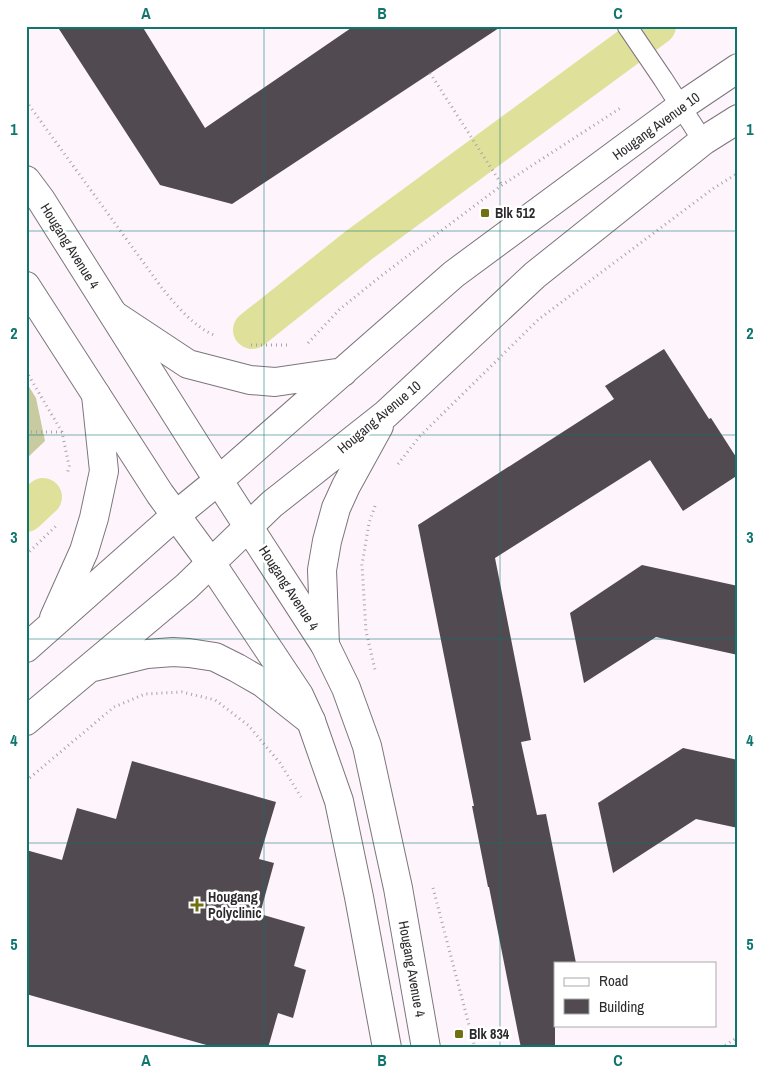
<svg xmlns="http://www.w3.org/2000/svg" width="764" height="1074" font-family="'Archivo Narrow',sans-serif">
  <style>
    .green { fill: #c8ca9f }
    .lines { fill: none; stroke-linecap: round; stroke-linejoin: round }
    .canal { stroke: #dfe19b; stroke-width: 38 }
    .building { fill: #514a51 }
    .service-casing { stroke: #7d757c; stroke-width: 21 }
    .tertiary-casing { stroke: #7d757c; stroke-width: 30 }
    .secondary-casing { stroke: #7d757c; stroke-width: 30 }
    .path { stroke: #a9a3a9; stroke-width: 3; stroke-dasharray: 1 4; stroke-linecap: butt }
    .service { stroke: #fff; stroke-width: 19 }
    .tertiary { stroke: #fff; stroke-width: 28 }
    .secondary { stroke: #fff; stroke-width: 28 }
    .grid { fill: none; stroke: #0f766e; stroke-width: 1; stroke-opacity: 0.55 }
    .poi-dot { fill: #717114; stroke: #fff; stroke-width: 2 }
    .labels { text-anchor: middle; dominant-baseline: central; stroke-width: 5; stroke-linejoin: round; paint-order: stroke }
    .street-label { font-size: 14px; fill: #2d2a2d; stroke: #fff }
    .poi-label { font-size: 14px; font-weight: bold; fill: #2d2a2d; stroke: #fff; text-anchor: start }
    .neatline { fill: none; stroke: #0f766e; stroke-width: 2 }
    .grid-label { font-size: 16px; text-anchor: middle; font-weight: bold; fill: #0f766e }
  </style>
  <rect width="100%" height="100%" fill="#fdf4fc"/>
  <path class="green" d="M26,382L36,398L45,441L26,459Z"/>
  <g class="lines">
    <path class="canal" d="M252,330L359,245L657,26
      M26,513L43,497"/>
  </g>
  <path class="building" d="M57,26H142L205,128L354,26H502L232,204L160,185Z
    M664,349L709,419L711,418L738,460V475L683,511L650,460L495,558L531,740L521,742L537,815L546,814L576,963H555V1048H521L489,887H488L472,806H474L418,525L614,399L605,386Z
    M642,565L738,586V655L656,637L584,683L570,613Z
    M683,748L738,760V828L696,819L613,873L598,803Z
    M132,761L276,802L259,859L274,863L260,914L305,927L294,966L306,970L293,1018L278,1013L268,1048H217L26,994V850L62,860L77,808L116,819Z"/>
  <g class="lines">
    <g class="service-casing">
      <path id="service" d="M627,26L663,79L703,141"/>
    </g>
    <g class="tertiary-casing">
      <path id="tertiary" d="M26,180L41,200L202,455L325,645L346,688L367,746L398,888L426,1048
        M26,286L160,494L211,563L299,695L311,721L339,801L359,897L387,1048"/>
    </g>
    <g class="secondary-casing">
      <path id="secondary" d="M114,315L188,364L250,380L275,382L343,372
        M54,618L84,551L94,518L104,471L96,395
        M325,645L322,570L327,541L336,508L346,486L379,426
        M26,648L176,515L219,480L454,274L680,107L738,68
        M94,667L147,654L173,652L189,653L215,657L237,668L263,683L311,721
        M26,721L186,587L272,504L386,414L535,275L703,141L738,119"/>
    </g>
    <path class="path" d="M430,73L502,185
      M26,101L162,288C175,304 194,327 214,335
      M308,343L340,309L381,276L502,185L622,107
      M251,345H290
      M26,371L62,432L69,466L67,475
      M26,432H62
      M398,464L420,436L539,319L714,188L738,173
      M375,506L369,523L362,565L366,631L375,670
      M26,555L57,525
      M26,781L114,707L145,694L182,692L215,700L248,725L280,763L301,797
      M433,888L475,1048
      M721,1048L738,1037"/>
    <use href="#service" class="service"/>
    <use href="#tertiary" class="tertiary"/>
    <use href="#secondary" class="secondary"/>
  </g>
  <path class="grid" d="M264,26V1048M500,26V1048M26,231H738M26,435H738M26,639H738M26,843H738"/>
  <g class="poi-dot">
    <rect x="480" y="208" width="10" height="10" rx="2.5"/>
    <path d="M194.5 897.5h5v5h5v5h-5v5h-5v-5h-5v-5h5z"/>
    <rect x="454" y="1029" width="10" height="10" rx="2.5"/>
  </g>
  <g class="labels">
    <g class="street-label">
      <text transform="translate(656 126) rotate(-36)">Hougang Avenue 10</text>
      <text transform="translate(70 246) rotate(58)">Hougang Avenue 4</text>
      <text transform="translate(379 417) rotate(-40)">Hougang Avenue 10</text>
      <text transform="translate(289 588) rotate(57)">Hougang Avenue 4</text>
      <text transform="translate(412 969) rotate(80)">Hougang Avenue 4</text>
    </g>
    <g class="poi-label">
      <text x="495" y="213">Blk 512</text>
      <text x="208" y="897">Hougang<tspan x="208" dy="16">Polyclinic</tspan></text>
      <text x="469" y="1034">Blk 834</text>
    </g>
  </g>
  <rect width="764" height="1074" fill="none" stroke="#ffffff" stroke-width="55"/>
  <rect x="554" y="962" width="162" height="65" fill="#ffffff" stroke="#abaaab"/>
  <rect x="564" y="978" width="25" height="8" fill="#ffffff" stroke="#abaaab"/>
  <text x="599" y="986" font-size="15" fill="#2d2a2d">Road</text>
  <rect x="564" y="999" width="25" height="15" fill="#514a51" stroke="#abaaab"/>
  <text x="599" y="1012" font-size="15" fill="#2d2a2d">Building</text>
  <rect x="28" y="28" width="708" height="1018" class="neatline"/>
  <g class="grid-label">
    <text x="146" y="19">A</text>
    <text x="382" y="19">B</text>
    <text x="618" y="19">C</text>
    <text x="14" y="135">1</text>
    <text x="750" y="135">1</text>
    <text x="14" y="339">2</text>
    <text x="750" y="339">2</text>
    <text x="14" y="543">3</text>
    <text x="750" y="543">3</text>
    <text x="14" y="746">4</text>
    <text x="750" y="746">4</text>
    <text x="14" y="950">5</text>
    <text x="750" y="950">5</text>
    <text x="146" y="1066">A</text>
    <text x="382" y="1066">B</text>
    <text x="618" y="1066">C</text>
  </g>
</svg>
